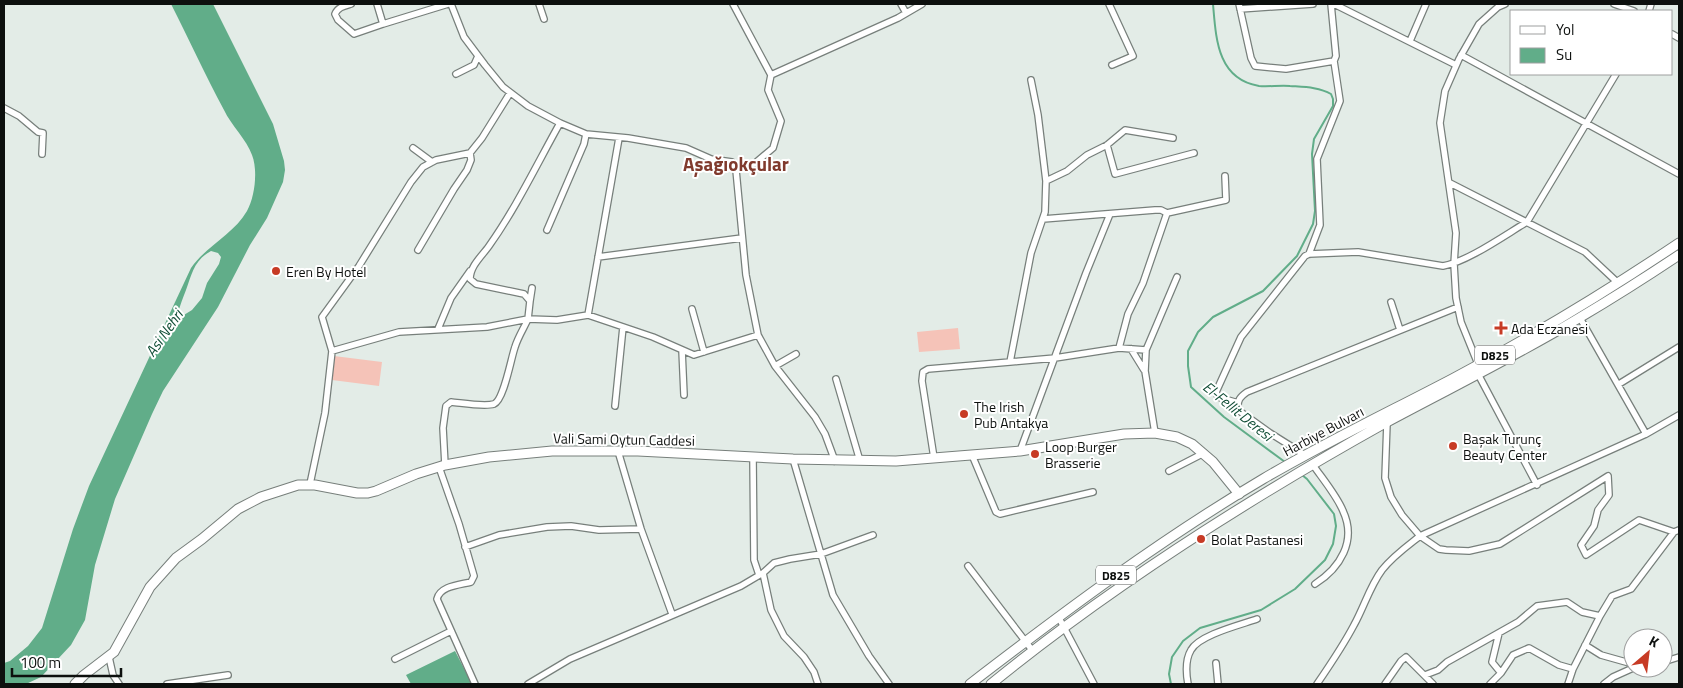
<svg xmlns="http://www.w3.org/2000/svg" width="1683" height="688" font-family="'Titillium Web',sans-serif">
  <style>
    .green { fill: #f5c3b8 }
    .water { fill: #61ad89; fill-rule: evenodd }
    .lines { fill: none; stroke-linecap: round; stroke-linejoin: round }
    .stream { stroke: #61ad89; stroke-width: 2 }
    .street-casing { stroke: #777f7b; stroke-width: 8 }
    .secondary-casing { stroke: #777f7b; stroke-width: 11 }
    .primary-casing { stroke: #777f7b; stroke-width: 11 }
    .street { stroke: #fff; stroke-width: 5.5 }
    .secondary { stroke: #fff; stroke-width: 9 }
    .primary { stroke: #fff; stroke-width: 9 }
    .poi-dot { fill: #c73b25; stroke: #fff; stroke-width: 2 }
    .labels { text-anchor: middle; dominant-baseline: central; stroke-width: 4; stroke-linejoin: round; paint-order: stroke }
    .shield { fill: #fff; stroke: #565856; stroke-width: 1 }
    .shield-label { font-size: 12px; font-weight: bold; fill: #0d100e }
    .poi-label { font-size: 14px; fill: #0d100e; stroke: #fff; text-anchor: start }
    .street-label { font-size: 14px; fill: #0d100e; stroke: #fff }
    .water-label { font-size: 15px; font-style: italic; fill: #104d35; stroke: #fff }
    .district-label { font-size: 19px; font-weight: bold; fill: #803a2d; stroke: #fff }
  </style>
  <rect width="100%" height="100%" fill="#e3ece7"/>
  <path class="green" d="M958,328L960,349L919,352L917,332Z
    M334,356L382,362L379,386L332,380Z"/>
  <path class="water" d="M171,4H213L273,124L284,161L285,170L283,182L267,218L250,245L218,307L163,391L152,414L115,499L95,565L85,620L71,645L41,677L26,684H4V663L10,661L28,646L42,628L73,529L89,486L191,268C206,246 234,234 247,211C255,197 258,170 252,155C247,140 231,125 224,110C205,75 189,39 171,4ZM211,251L218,253L221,257L219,264L207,283L202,298L192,310L179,318L178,313C180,305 183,298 186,290C192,274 194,260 211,251Z
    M455,651L472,684H411L406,675Z"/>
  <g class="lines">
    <path class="stream" d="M1213,4C1216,38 1217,79 1259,86C1269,87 1280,85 1290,86C1304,87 1319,87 1331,94L1333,99V106L1314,139L1312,154L1315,211L1313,224L1297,256L1263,291L1213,317L1198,332L1188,351V366L1191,387L1224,417L1285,462
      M1171,684L1169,674L1172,657L1183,641L1200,628L1261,610L1295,589L1325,560L1333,544L1336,526L1334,514L1307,479L1302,475"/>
    <g class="street-casing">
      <path id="street" d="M351,4C344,6 338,7 335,14L338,20L354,34L383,24L377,4
        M451,4L464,37L485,65L503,87L528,106L560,123L586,134L628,138L686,148L711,159L732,162L736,170L746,275L758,335L775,366L815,417L825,434L835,461
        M539,4L544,19
        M733,4L771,75
        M901,4L906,13
        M1109,4L1133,56L1112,65
        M1239,4L1251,58L1255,66L1286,69L1334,61L1336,56L1331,4
        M1334,4L1456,65
        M1614,4L1634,11
        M1240,9L1313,4
        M1649,11L1651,4
        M383,24L448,4
        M1672,34L1679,38
        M1410,41L1426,4
        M1461,55L1679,174
        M456,74L474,65L478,56
        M1031,80L1038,115L1046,181
        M4,108L19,116L38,132L43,133L42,154
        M1107,145L1115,174L1194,153
        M413,148L432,162
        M735,167L754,164L773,148L781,121L768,90L771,75L898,18L922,4
        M1450,183L1585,252L1617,282
        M1167,213L1226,200L1225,176
        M1043,219L1155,210H1161L1167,213L1143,283L1128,314L1119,348
        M547,230L584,144L586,134
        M418,250L454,189L467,170L471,160L470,153
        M1309,254L1320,225L1317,159L1340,101L1334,61
        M598,257L742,238
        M530,301L532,288
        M1391,302L1400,330
        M692,309L704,352
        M588,315L619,138
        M438,329L451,298L470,271
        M1131,349L1144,370
        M682,350L684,395
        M1146,350L1177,277
        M332,351L399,332L487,327L528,319L530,301L524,294L476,284L470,279C470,266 482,256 489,246C516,208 537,164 560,123
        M1010,362L1055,358L1119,348L1146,350L1145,371L1155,433
        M1478,364L1461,322L1456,298L1454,264L1456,233L1440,123L1445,91L1459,59L1479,24L1498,7L1505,4
        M775,366L796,354
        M1478,374L1537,485
        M836,379L860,461
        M1619,384L1679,347
        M1238,403L1218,397L1216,392L1241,337L1305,256L1309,254L1358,252L1443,266C1467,262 1505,235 1527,222L1616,74
        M615,406L623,327
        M1646,434L1679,415
        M618,451L641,529L672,614
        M1020,451L1086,273L1110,214
        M972,455L996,512L1000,514L1093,492
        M1305,455L1270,433L1238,410C1237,400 1240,397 1247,392L1458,307
        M753,457L754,560L759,575
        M934,458L922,381L923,372L928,369L1010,362L1031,253L1045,212L1046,181L1067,171L1087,155L1107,145L1125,130L1173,138
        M793,459L833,595L869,656L889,684
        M445,465L443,428L446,406L451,402C462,403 484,407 494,404C504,400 511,358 515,347C518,337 524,328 528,319L557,320L588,315L653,337L694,355L758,335
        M1313,465C1322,478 1337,496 1343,511C1357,541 1340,568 1315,584
        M439,467L459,524L474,576L471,582C459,585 440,586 437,599L475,684
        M1169,471L1204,453
        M310,484L325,413L332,351L322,317L359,266L411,182L423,167L436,160L470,153L482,138L510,93
        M1420,536L1439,549L1446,550L1469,551L1500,544L1608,476L1609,495L1598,510L1594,526L1581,545L1586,555L1639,520L1674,532L1679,530
        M1420,536L1646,434L1580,318
        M465,547L499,535L547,527L571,526L599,530L641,529
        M968,566L1032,650
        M763,573L771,610L784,636L804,657L814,672L818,684
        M1059,618L1094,684
        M1499,633L1492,662L1501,673
        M1585,645L1601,655L1633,664
        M109,657L113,675L119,684
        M395,659L451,631
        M1663,662L1679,657
        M1216,663L1218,684
        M1425,675L1438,670L1447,662L1518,622L1537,606L1567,602L1582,612L1600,616L1612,596L1631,589L1674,532
        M167,684L228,675
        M528,684L570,659L741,586L763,573L774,563L790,559L821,554L873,535
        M1188,684C1186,673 1185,660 1191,650C1199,635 1240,625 1257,619
        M1317,684C1330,665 1343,646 1354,625C1364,607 1370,586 1382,570C1393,556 1406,547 1420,536L1402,515L1391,497L1385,478L1387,423
        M1385,684L1401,661L1406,657L1433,684
        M1490,684L1501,673L1513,655L1529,648L1559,665L1573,669L1600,616
        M1568,684L1573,669
        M1604,684L1613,677L1633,668"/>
    </g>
    <g class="secondary-casing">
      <path id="secondary" d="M75,684L84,675L114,652L150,587L176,558L202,539L238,509L261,497L298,485H315L357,493H368L376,491L416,474L445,465L489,457L552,451H638L793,459L896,461L1020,451L1124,434L1155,433L1177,437L1192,444L1213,462L1239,494"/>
    </g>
    <g class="primary-casing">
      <path id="primary" d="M970,684C1065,611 1160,540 1263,479C1324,443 1389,412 1452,379C1530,338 1606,292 1679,243
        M991,684C1114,584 1247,500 1385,423C1450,388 1516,356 1579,318C1613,298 1646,277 1679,255"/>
    </g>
    <use href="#street" class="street"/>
    <use href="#secondary" class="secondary"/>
    <use href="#primary" class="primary"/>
  </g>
  <g class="poi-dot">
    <circle cx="276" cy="271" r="5"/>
    <path d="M1498.5 320.5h5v5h5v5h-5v5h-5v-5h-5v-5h5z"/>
    <circle cx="964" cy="414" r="5"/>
    <circle cx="1453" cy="446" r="5"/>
    <circle cx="1035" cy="454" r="5"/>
    <circle cx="1201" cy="539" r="5"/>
  </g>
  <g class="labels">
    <g class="shield">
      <rect x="1475" y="345.5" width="40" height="19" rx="4"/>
      <rect x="1096" y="565.5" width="40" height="19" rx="4"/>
    </g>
    <g class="shield-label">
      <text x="1495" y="355">D825</text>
      <text x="1116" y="575">D825</text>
    </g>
    <g class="poi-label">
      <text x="286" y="271">Eren By Hotel</text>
      <text x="1511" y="328">Ada Eczanesi</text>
      <text x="974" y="406">The Irish<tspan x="974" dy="16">Pub Antakya</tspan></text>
      <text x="1463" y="438">Başak Turunç<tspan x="1463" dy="16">Beauty Center</tspan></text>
      <text x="1045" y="446">Loop Burger<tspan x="1045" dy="16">Brasserie</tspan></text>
      <text x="1211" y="539">Bolat Pastanesi</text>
    </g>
    <g class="street-label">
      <text transform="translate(1323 431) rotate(-28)">Harbiye Bulvarı</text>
      <text transform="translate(624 439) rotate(1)">Vali Sami Oytun Caddesi</text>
    </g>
    <g class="water-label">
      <text transform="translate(164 333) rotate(-55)">Asi Nehri</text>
      <text transform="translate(1238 411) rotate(39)">El-Fellit Deresi</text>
    </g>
    <g class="district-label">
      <text x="736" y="163">Aşağıokçular</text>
    </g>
  </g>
  <rect width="1683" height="688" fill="none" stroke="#0d100e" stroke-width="10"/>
  <rect x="1510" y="10" width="162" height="65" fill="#ffffff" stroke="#9e9f9f"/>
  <rect x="1520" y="26" width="25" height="8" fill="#ffffff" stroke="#9e9f9f"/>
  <text x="1556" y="35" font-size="15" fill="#0d100e">Yol</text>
  <rect x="1520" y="48" width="25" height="15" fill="#61ad89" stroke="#9e9f9f"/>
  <text x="1556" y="60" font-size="15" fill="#0d100e">Su</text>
  <g transform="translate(1648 653) rotate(28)"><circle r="24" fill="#ffffff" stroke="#9e9f9f"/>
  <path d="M0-4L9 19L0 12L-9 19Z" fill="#c73b25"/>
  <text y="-8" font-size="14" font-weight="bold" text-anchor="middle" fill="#0d100e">K</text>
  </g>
  <path d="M12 668v8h109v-8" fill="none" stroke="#0d100e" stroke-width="2.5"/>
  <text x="20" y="668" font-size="15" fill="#0d100e" stroke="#ffffff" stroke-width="4" paint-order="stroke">100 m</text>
</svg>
